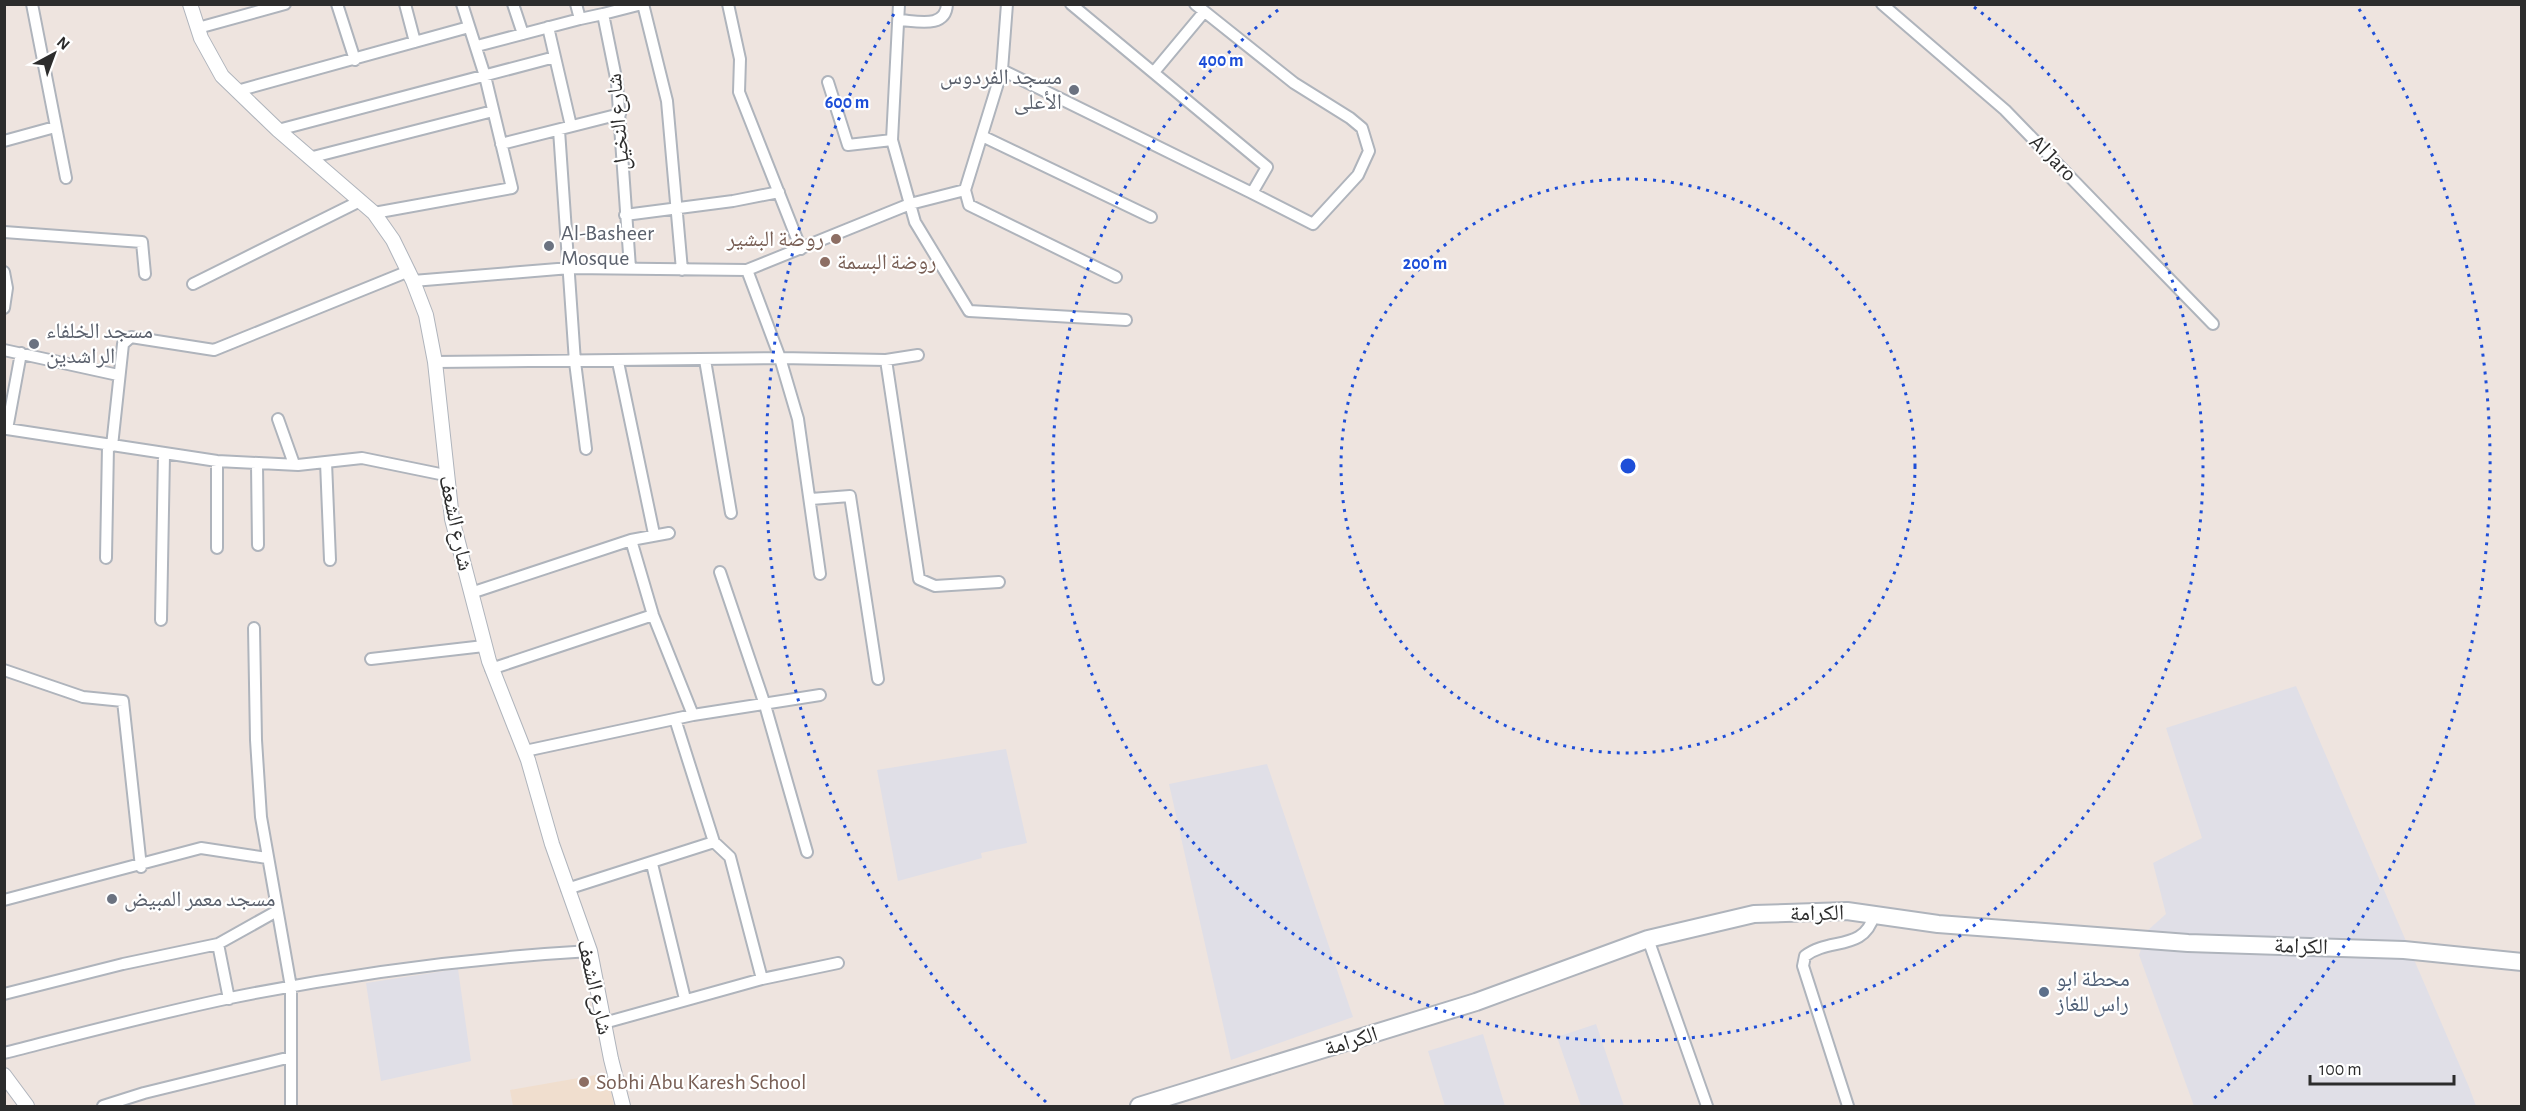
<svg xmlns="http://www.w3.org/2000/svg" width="2526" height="1111" font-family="'Alegreya Sans','Noto Naskh Arabic',sans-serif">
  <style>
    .industrial { fill: #e0dfe7 }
    .education { fill: #f0dece }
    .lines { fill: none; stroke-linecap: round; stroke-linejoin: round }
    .minor-casing { stroke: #afb4bc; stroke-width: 14 }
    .tertiary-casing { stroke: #afb4bc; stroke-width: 16 }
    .secondary-casing { stroke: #afb4bc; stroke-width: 20 }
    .minor { stroke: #fff; stroke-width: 10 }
    .tertiary { stroke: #fff; stroke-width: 14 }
    .secondary { stroke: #fff; stroke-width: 16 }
    .ring { fill: none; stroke: #1d4ed8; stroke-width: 3; stroke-dasharray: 3 6 }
    .worship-dot { fill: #6b7280; stroke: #fff; stroke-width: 2 }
    .education-dot { fill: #8d6e63; stroke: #fff; stroke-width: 2 }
    .service-dot { fill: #5c6f8a; stroke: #fff; stroke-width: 2 }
    .labels { text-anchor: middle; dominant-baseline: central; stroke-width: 4.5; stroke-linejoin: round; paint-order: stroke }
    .worship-label { font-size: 22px; fill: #5b616d; stroke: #fff; text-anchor: start }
    .street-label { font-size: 22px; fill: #2c2c2c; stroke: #fff }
    .education-label { font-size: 22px; fill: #785e54; stroke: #fff; text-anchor: start }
    .service-label { font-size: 22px; fill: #4e5e75; stroke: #fff; text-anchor: start }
    .centre { fill: #1d4ed8; stroke: #fff; stroke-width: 3 }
    .ring-label { font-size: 18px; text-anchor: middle; font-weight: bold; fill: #1d4ed8; stroke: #fff; stroke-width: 4.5; stroke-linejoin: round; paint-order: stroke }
  </style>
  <rect width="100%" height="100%" fill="#eee4df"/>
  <path class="industrial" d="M2296,686L2469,1087L2476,1106H2194L2139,955L2147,931L2166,914L2153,863L2202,838L2166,728Z
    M1006,749L1027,843L981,853L982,858L898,881L877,770Z
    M1267,764L1353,1017L1231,1060L1169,784Z
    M458,969L471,1061L381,1081L366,983Z
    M1596,1024L1624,1106H1581L1557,1037Z
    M1483,1034L1505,1106H1445L1428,1051Z"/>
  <path class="education" d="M607,1073L614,1106H513L510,1090Z"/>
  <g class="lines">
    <g class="minor-casing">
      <path id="minor" d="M32,4L66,178
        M337,4L355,60
        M405,4L415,42
        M513,4L523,34
        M576,4L580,19L603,14L617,83L630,268
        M643,4L667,101L682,270
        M728,4L740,59L739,92L801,249
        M899,4L892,140L915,222L969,311L1126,320
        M1007,4L1002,70L965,190L969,205L1116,277
        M1195,4L1294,83L1350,118L1362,128L1369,151L1358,175L1313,224L1252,193
        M1882,4L2005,110L2213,324
        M603,14L642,4
        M899,20C917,21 946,29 947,4
        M548,27L571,126
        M198,28L285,4
        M477,46L580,19
        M1002,70L1252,193L1267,167L1071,4
        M1154,72L1204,12
        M828,82L848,145L892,140
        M237,91L469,27
        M278,130L555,57
        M559,130L575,362L586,449
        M982,136L1151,217
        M4,141L55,127
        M501,144L620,114
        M309,158L493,111
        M374,213L512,188L485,76L462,4
        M625,215L733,201L779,192
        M4,232L142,242L145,274
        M747,270L780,358L798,419L820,574
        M4,272L7,288L4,308
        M413,281L570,268L747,270L910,204L965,190
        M193,284L360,201
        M4,350L118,375
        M21,353L7,429L217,461L298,465L362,458L445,475
        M705,360L731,513
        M886,360L919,579L935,586L999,582
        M435,362L780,358L886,360L918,355
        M618,362L654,534
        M278,419L294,464
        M112,446L123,344L131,337L214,350L409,271
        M217,461V548
        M326,462L330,560
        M257,464L258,545
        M811,499L850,496L878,679
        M631,540L653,615L693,715
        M106,558L108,446
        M720,572L765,705L807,852
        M471,593L631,540L669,533
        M161,620L164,455
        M254,628L256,740L261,817L291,987V1106
        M371,659L484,646
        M491,669L653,615
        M4,670L83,697L123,701L141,867
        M675,719L714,842L730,857L762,979L838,963
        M525,751L693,715L820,695
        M652,864L685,999
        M567,889L714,842
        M4,900L201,848L267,858
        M1648,939L1707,1106
        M218,944L229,999
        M4,994L123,964L218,944L277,911
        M604,1023L762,979
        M4,1053C79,1034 154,1014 230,998C348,974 470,958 590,951
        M103,1106L144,1093L291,1057
        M1848,1106L1803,966L1805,956C1829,937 1864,952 1874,915"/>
    </g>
    <g class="tertiary-casing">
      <path id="tertiary" d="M190,4L201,38L222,76L278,130L374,213L393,240L413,281L426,315L435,362L452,519L489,661L528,760L552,844L590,951L611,1059L623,1106
        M4,1075L27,1106"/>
    </g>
    <g class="secondary-casing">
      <path id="secondary" d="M1139,1106L1476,1002L1648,939L1754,914L1847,911L1938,924L2188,943L2404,950L2522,962"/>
    </g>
    <use href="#minor" class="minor"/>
    <use href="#tertiary" class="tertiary"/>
    <use href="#secondary" class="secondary"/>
  </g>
  <g class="ring">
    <circle cx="1628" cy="466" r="287"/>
    <path d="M1974 7A575 575 0 1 1 1282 7"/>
    <path d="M1046 1102A862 862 0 0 1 897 9M2359 9A862 862 0 0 1 2210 1102"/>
  </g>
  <g class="worship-dot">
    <circle cx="1074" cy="90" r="6"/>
    <circle cx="549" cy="246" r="6"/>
    <circle cx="34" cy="344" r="6"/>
    <circle cx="112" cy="899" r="6"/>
  </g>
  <g class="education-dot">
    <circle cx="836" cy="239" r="6"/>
    <circle cx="825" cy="262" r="6"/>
    <circle cx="584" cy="1082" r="6"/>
  </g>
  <circle class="service-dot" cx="2044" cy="992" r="6"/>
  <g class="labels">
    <g class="worship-label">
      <text x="1062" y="77" text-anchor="end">مسجد الفردوس<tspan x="1062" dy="25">الأعلى</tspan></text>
      <text x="561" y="233">Al-Basheer<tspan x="561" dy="25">Mosque</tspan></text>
      <text x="46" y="331">مسجد الخلفاء<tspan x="46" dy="25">الراشدين</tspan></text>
      <text x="124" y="899">مسجد معمر المبيض</text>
    </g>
    <g class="street-label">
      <text transform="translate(618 122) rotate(-95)">شارع النخيل</text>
      <text transform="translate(2053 158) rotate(45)">Al Jaro</text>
      <text transform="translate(456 523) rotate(78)">شارع الشعف</text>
      <text transform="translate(1817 913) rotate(-1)">الكرامة</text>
      <text transform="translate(2301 946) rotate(2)">الكرامة</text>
      <text transform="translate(595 987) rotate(77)">شارع الشعف</text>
      <text transform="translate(1351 1041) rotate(-17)">الكرامة</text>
    </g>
    <g class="education-label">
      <text x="824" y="239" text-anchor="end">روضة البشير</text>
      <text x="837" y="262">روضة البسمة</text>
      <text x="596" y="1082">Sobhi Abu Karesh School</text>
    </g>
    <g class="service-label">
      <text x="2056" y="979">محطة ابو<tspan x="2056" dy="25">راس للغاز</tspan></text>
    </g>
  </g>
  <circle cx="1628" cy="466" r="9" class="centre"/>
  <g class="ring-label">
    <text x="1221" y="66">400 m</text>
    <text x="847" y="108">600 m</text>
    <text x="1425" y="269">200 m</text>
  </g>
  <rect width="2526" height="1111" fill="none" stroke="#2c2c2c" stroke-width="12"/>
  <g transform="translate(54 54) rotate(41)" stroke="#ffffff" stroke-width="4.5" paint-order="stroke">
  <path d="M0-4.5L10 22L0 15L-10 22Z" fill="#2c2c2c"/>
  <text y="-9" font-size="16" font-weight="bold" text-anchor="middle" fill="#2c2c2c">N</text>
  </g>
  <path d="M2310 1075v9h144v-9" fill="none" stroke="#2c2c2c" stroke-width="3"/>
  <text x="2319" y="1075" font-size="18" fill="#2c2c2c" stroke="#ffffff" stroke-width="4.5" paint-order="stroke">100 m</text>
</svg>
